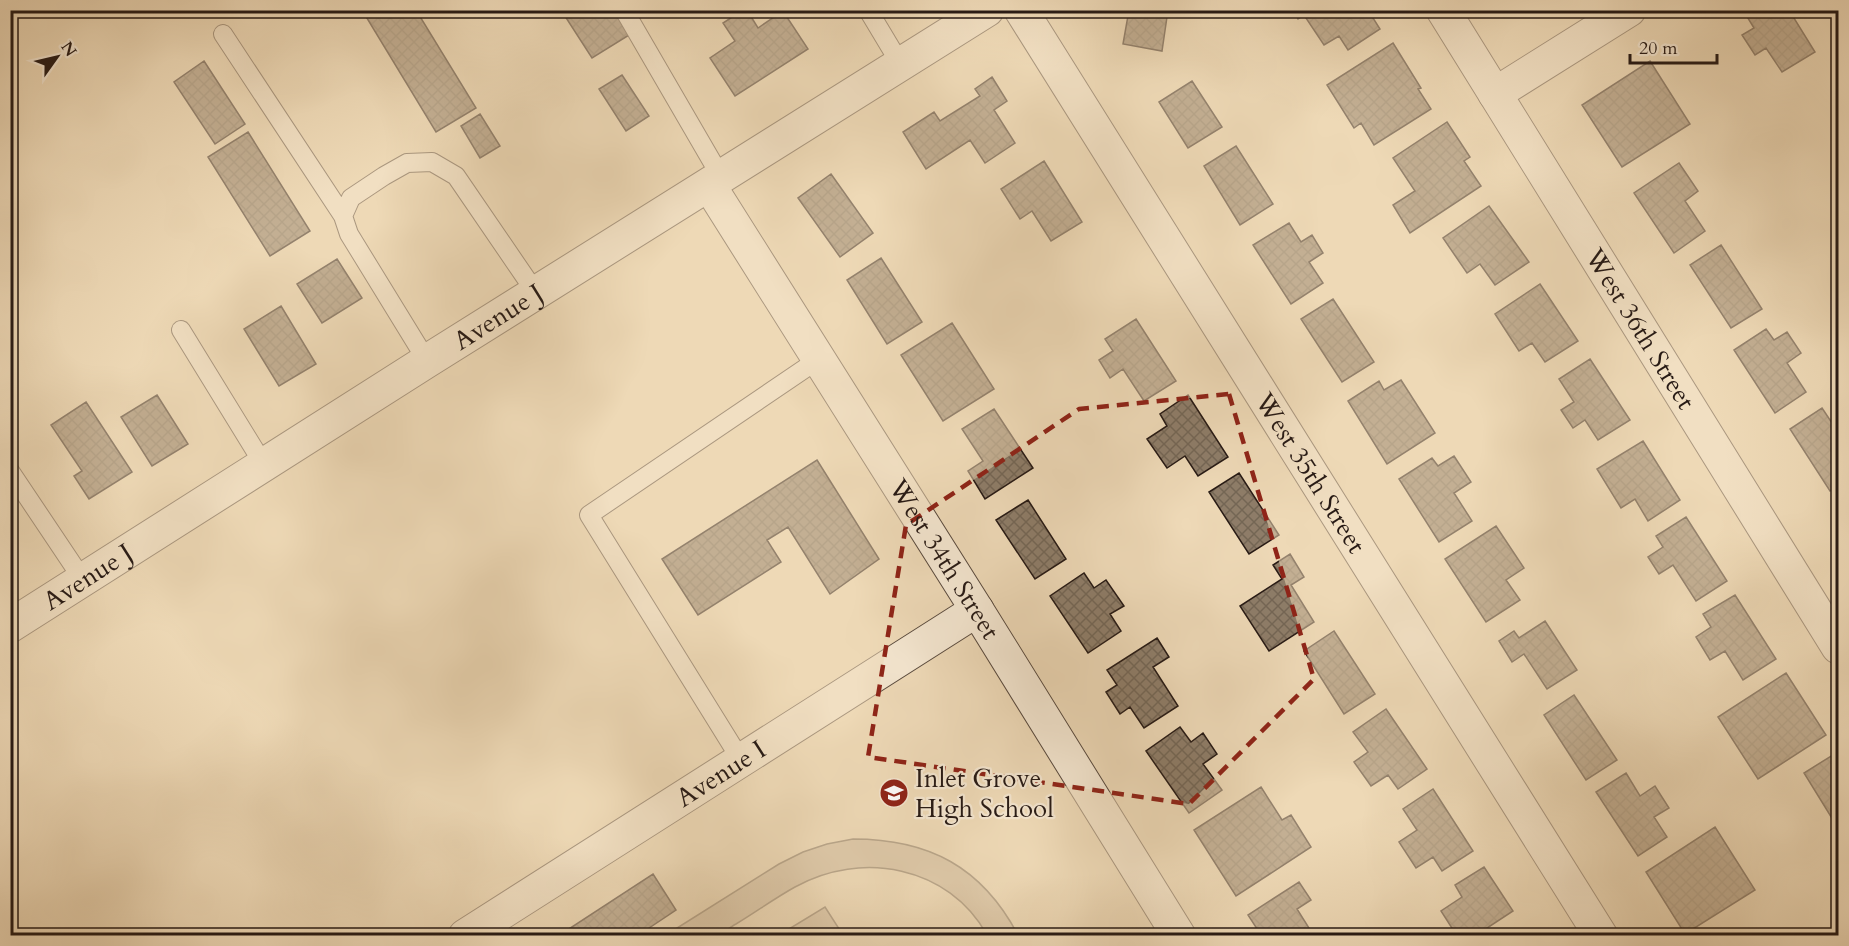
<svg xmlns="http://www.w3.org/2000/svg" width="1849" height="946" font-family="Cardo,serif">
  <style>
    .pitch { fill: #ccb99b; stroke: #7a6a58; stroke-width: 1.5 }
    .building { fill: url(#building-cross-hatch); stroke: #271a15; stroke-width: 1.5 }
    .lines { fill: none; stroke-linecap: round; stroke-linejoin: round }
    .service-casing { stroke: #594a3e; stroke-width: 20 }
    .minor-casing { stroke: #594a3e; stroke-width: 35 }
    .service { stroke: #f4e6d0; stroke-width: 18 }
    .minor { stroke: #f4e6d0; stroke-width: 33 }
    .marked { fill: none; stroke: #8f2418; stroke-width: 4.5; stroke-dasharray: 12 8; stroke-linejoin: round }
    .labels { text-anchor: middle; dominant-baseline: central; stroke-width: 4.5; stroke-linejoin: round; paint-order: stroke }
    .street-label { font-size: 26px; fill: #271a15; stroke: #f4e6d0 }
    .poi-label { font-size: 26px; fill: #271a15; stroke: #f4e6d0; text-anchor: start }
  </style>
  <defs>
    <pattern id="building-cross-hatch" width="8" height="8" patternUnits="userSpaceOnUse" patternTransform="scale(1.5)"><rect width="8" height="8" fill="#8e7d69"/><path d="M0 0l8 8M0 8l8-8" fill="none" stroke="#746655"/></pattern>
  </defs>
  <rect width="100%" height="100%" fill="#eed9b7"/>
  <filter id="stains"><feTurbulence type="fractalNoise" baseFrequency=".00333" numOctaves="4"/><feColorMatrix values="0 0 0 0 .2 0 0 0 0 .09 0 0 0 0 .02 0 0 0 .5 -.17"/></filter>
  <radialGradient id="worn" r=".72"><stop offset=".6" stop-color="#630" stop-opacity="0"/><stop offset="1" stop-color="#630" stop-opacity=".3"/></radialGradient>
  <path class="pitch" d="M853,839C929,839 982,867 1018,935H987C949,866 861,850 795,887C775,898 756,912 736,924C730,927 723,934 717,936C701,939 682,936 666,935L779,864L803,852L827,844Z
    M825,907L843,935H779Z"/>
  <path class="building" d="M362,10H416L476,108L436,132Z
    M561,10H621L634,32L592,58Z
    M743,10H747L758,28L783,11L808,49L735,96L710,58L735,41L723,23Z
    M1129,10H1168L1162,51L1123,44Z
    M1293,10H1368L1380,29L1348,50L1339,36L1324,45L1304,15L1298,19Z
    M1743,10H1789L1815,52L1782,72L1766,48L1755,55L1742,35L1754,28Z
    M1393,43L1421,88L1418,89L1431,109L1374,145L1361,123L1354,128L1327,85Z
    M204,61L245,124L215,144L174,82Z
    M1650,61L1690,124L1622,167L1582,105Z
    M622,75L649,116L626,131L599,89Z
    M992,77L1007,101L994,110L1015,143L985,163L970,140L926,169L903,132L934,112L940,121L980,96L975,89Z
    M1192,81L1222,127L1188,148L1159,102Z
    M480,114L500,146L480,158L461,126Z
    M1447,122L1470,157L1464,161L1481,186L1410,233L1393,205L1415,191L1393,158Z
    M248,132L310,231L270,256L208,157Z
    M1236,146L1273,204L1240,225L1204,166Z
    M1044,161L1082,222L1051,241L1032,211L1020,219L1001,189Z
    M1679,163L1698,191L1685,201L1705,231L1674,253L1634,193Z
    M831,174L873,233L840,257L798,198Z
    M1489,206L1529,262L1495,285L1480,264L1467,273L1443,238Z
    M1289,223L1301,242L1312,235L1323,253L1309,262L1323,283L1291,304L1253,245Z
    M1721,245L1762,309L1731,328L1690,265Z
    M881,258L922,322L887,344L847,280Z
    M337,259L362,298L322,323L297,284Z
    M1540,284L1578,341L1545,362L1532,343L1519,351L1495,314Z
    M1333,299L1374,362L1342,382L1301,319Z
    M281,306L316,364L279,386L244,329Z
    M1136,319L1176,381L1144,401L1123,369L1110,378L1099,360L1113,351L1105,339Z
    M952,323L994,389L943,421L901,355Z
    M1766,329L1774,340L1787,332L1801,353L1787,363L1806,392L1775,413L1734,350Z
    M1590,359L1630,420L1598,440L1585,420L1573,428L1561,410L1574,402L1559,379Z
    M1401,380L1435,433L1387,464L1348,401L1379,381L1384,390Z
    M157,395L188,444L152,466L121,417Z
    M1188,395L1228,457L1198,476L1185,456L1167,468L1147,439L1167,426L1160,414Z
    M86,402L132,472L89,499L74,476L82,471L51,425Z
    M1822,408L1836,429L1838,427V486L1830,491L1790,429Z
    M994,409L1033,468L985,499L968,471L983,461L962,429Z
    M1643,441L1680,500L1648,521L1635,499L1621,508L1597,469Z
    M1454,456L1471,482L1454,493L1472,521L1439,542L1399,479L1432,458L1438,466Z
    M817,460L879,559L830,594L788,527L767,540L781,562L698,615L662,559Z
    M1239,473L1279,535L1249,554L1209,492Z
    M1028,500L1066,559L1035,579L996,520Z
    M1686,517L1727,581L1696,601L1673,565L1659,574L1648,557L1663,547L1656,536Z
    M1496,526L1524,568L1506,580L1520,600L1486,622L1445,559Z
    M1290,554L1304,577L1291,585L1314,622L1269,651L1240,606L1282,579L1273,565Z
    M1084,573L1094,588L1106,580L1124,606L1110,614L1121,631L1088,653L1050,596Z
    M1735,595L1776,659L1743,680L1725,651L1710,660L1696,637L1711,627L1703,614Z
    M1545,621L1577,670L1547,689L1524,654L1512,662L1499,641L1514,631L1519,638Z
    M1334,631L1375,694L1344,714L1304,651Z
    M1157,638L1169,657L1153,667L1178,706L1144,728L1130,707L1120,714L1106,692L1117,685L1107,670Z
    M1786,673L1826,735L1758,779L1718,717Z
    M1574,695L1617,760L1586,780L1544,715Z
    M1386,709L1427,769L1398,789L1388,775L1371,786L1354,762L1368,752L1353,732Z
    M1180,727L1191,742L1203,733L1217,754L1203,764L1222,790L1189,813L1146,751Z
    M1836,753L1838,757V828L1804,773Z
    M1626,773L1640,796L1655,786L1669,808L1654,817L1667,837L1638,856L1596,792Z
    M1261,787L1282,820L1291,815L1311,847L1236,896L1194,830Z
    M1433,789L1473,851L1442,871L1433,857L1416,868L1399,842L1417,830L1403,809Z
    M1715,827L1755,890L1685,934L1646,872Z
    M1484,867L1513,911L1475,936H1457L1441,911L1462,897L1455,885Z
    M653,874L676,910L637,936H558Z
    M1299,882L1311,900L1297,909L1314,936H1273L1269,930L1261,935L1248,915Z"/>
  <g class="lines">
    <g class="service-casing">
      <path id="service" d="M624,10L721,177
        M868,10L901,65
        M223,34L343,216
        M181,330L264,465
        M427,361L349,234L343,216L351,198L384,176L407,163L432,162L456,176L536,293
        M10,471L83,580
        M741,760L589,515L819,359"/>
    </g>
    <g class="minor-casing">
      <g id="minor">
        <path id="s1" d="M1021,10L1601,936"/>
        <path id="s2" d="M1443,10L1838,647"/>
        <path d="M1495,94L1629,10"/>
        <path id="s3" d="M709,185L977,610L1179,936"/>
        <path id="s4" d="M10,626L427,361L987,10"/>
        <path id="s5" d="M465,936L977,610"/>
      </g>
    </g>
    <use href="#service" class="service"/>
    <use href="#minor" class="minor"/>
  </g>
  <path d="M0 0H1849V946H0ZM1229,394L1314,679L1189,804L868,757L906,525L1079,409Z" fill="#eed9b7" fill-opacity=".55" fill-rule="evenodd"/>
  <path class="marked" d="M1229,394L1314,679L1189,804L868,757L906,525L1079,409Z"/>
  <defs>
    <g id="school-disc" transform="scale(1.5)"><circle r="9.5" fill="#8f2418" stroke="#f4e6d0"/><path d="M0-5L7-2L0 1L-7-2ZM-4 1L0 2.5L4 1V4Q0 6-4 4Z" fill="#fff"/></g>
  </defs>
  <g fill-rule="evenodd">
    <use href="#school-disc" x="894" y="793"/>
  </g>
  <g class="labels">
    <g class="street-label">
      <text stroke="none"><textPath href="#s4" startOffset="578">Avenue J</textPath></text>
      <text stroke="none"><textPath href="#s2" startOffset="375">West 36th Street</textPath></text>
      <text stroke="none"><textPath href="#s1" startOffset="546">West 35th Street</textPath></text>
      <text stroke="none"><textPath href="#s3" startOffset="442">West 34th Street</textPath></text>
      <text stroke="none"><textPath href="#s4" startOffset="92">Avenue J</textPath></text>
      <text stroke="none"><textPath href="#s5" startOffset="303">Avenue I</textPath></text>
    </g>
    <g class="poi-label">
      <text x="915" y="778">Inlet Grove<tspan x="915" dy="30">High School</tspan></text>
    </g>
  </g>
  <rect width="1849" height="946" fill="none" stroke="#eed9b7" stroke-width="36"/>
  <rect x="12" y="12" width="1825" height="922" fill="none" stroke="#271a15" stroke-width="3"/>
  <rect x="18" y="18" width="1813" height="910" fill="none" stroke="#271a15" stroke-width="1.5"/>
  <g transform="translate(57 57) rotate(56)" stroke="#f4e6d0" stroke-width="4.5" paint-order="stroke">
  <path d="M0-4.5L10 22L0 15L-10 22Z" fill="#271a15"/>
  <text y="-9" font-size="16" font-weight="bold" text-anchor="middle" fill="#271a15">N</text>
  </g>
  <path d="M1630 54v9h87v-9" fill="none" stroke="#271a15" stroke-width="3"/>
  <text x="1639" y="54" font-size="18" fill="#271a15" stroke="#f4e6d0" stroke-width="4.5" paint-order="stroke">20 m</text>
  <rect width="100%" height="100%" filter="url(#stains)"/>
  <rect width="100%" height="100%" fill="url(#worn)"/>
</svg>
